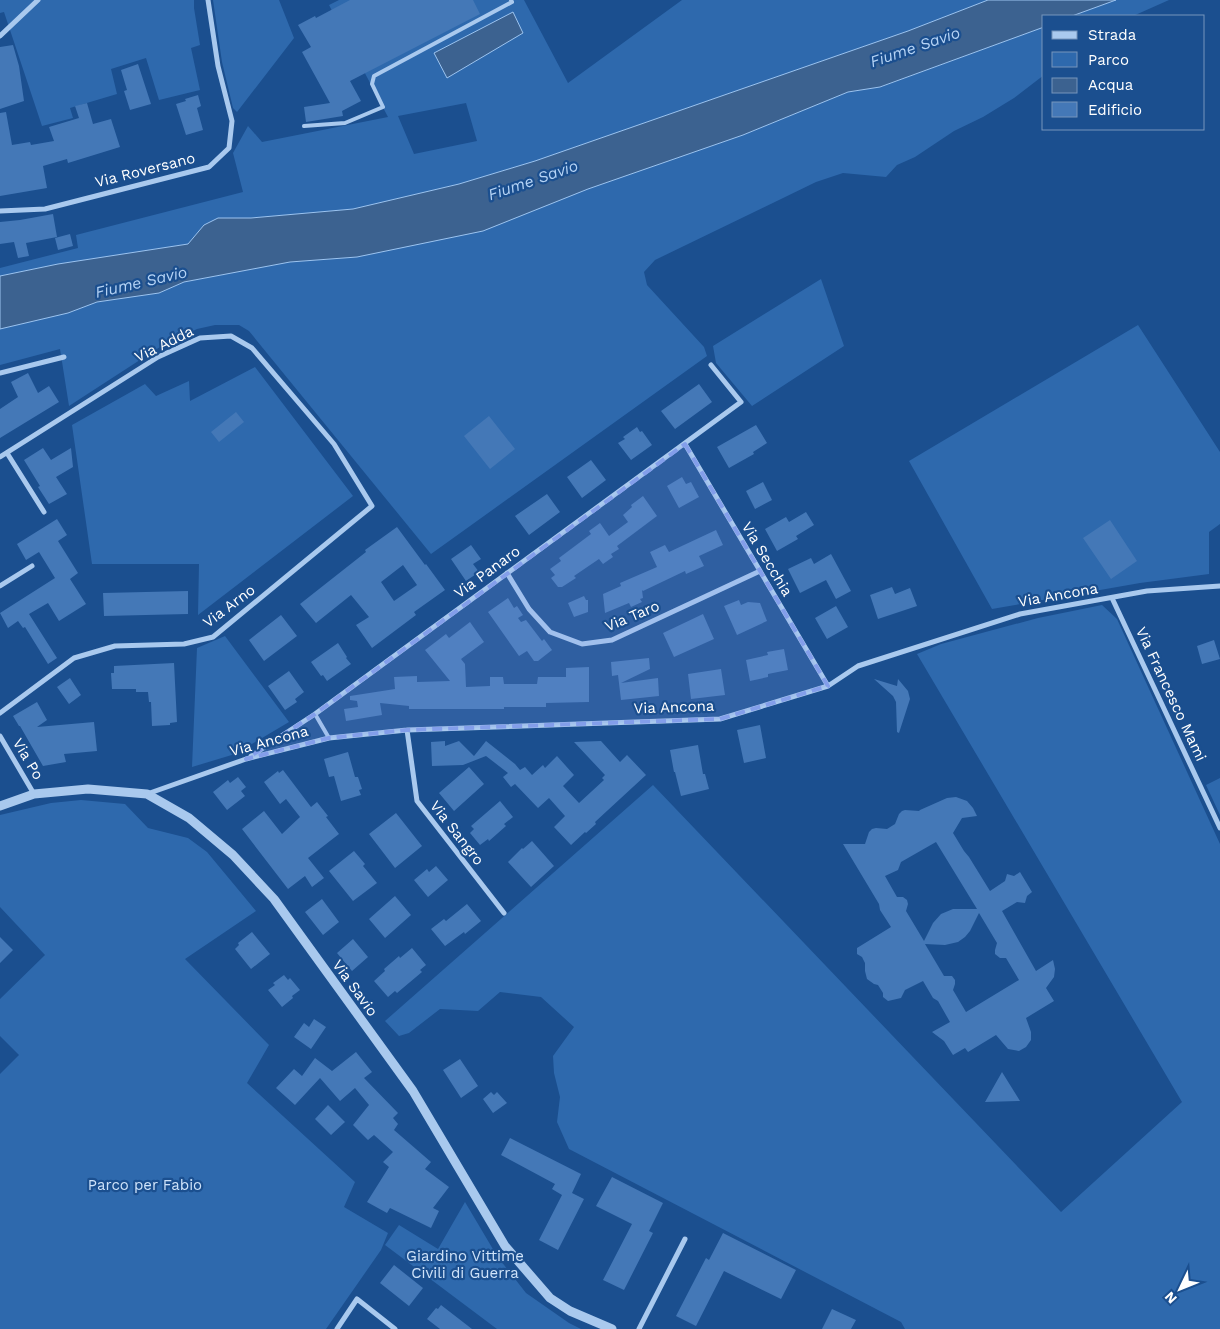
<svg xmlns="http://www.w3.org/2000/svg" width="1220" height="1329" font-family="'Work Sans',sans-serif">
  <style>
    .green { fill: #2e69ad; fill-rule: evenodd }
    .water { fill: #3c6290; stroke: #9cc4f0 }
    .building { fill: #4478b7; fill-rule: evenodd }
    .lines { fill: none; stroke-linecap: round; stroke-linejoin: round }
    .service { stroke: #a9c9ee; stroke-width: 4 }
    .minor { stroke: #a9c9ee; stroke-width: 5 }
    .tertiary { stroke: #a9c9ee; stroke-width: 9 }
    .marked { fill: #839eea; fill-opacity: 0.2; stroke: #839eea; stroke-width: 4; stroke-dasharray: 10 6; stroke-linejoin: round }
    .labels { text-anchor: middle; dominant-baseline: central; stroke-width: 4.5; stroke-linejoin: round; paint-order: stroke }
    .street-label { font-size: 15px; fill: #fff; stroke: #1b4f8f }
    .park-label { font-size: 15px; fill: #cfe3fa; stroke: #1b4f8f }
    .water-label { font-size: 16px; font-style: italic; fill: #b5d3f5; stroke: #1b4f8f }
  </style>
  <rect width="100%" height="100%" fill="#1b4f8f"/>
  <path class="green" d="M0,0H194V8L200,45L191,48L200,90L159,100L146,58L111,69L117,94L70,108L73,118L42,126L4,12L0,13Z
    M213,0H279L294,38L237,112L233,108L222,62Z
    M339,0H524L568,83L682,0H988L908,31L535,161L459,184L353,209L251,218H218L204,225L188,244L58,264L0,276V268L78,248L76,235L243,192L233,153L248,126L262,142L388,117L329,5ZM466,103L477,141L414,154L398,116Z
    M1116,0H1169L1133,16H1072Z
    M1044,27V75L1014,98L983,117L954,131L915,157L897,165L886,177L843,173L816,182L655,260L644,272L647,285L704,347L707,356L431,554L249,331L239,325H215L197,329L163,345L69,406L60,349L0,365V329L68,313L97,302L159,293L184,282L290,262L357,257L588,189L743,135L848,92L881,87Z
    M821,279L844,346L752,406L716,363L713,346Z
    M1138,325L1220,452V524L1209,532V574L1140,583L992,609L909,461Z
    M255,367L353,496L198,615L199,564H92L72,425L145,384L156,396L189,381L190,401Z
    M1102,605L1117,619L1220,844V1329H905L901,1322L569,1149L557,1122L560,1097L554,1073L553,1056L574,1027L541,997L500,992L478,1011L440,1009L409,1033L399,1036L385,1021L653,785L1061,1212L1182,1102L917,654L941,644L1038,618Z
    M225,636L289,722L235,754L192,767L197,648Z
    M1220,778V815L1206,785Z
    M81,800L125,804L148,828L188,838L207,852L256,911L185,959L269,1045L247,1083L355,1182L344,1207L388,1233L381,1250L326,1329H0V1074L19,1055L0,1036V999L45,955L0,907V815L51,803Z
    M465,1202L497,1256L526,1293L569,1323L581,1329H497L385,1245L399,1225L438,1249Z"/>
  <path class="water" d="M988,0H1116L1072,16H1044V27L880,87L848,92L743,135L588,189L483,231L357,257L290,262L184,282L159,293L97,302L68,313L0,329V276L58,264L188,244L204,225L218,218H251L353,209L459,184L535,161L908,31Z
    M513,12L523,33L447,78L434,53Z"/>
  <path class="building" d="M350,0H473L480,14L350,81L361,101L342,111L343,116L306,122L304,107L330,103L302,52L311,47L298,25L315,16L316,18Z
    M13,45L19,66L24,101L0,109V47Z
    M138,64L151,104L130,110L124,91L127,90L121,70Z
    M198,95L201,106L197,108L203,130L186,135L176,104L186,101L185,99Z
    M87,103L93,124L111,119L120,147L68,163L67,159L43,166L47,188L0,196V113L6,112L12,145L30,142L31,145L54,141L49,127L79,118L75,106Z
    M53,214L57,237L26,243L29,256L18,258L14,242L0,244V222L20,220Z
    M70,234L73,246L58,250L55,238Z
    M28,373L38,393L49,386L59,402L0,438V409L18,397L11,382Z
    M699,384L712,402L675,429L661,411Z
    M236,412L244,422L219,442L211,432Z
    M489,416L515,449L490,469L464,436Z
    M756,425L767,443L753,452L754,454L729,468L717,447Z
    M637,427L640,432L642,431L652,445L631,460L618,443L625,439L623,437Z
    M43,448L51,460L71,448L73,467L56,477L67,494L49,504L38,487L40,486L24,460Z
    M591,460L606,480L582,498L567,477Z
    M682,477L686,484L691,482L699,497L679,508L667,486Z
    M763,482L772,500L755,509L746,491Z
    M547,494L560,512L529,535L515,516Z
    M643,496L657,516L617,546L619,549L611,554L613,557L603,564L599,559L574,576L576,578L562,587H558L551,578L555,575L550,569L561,561L559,558L591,534L589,531L600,523L609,536L628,522L623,515L632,507L631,505Z
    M806,512L814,525L796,536L798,539L777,551L765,529L786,517L789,522Z
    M57,519L67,535L58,541L78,573L70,579L86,604L59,621L48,603L29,614L57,658L48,664L25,627L23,628L18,621L8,628L0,613L55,578L39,552L26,560L17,544Z
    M1110,520L1137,561L1111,579L1083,538Z
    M397,527L425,565L426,564L445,590L414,612L416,615L372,648L356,625L369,617L351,595L316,623L300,604L366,552L365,550ZM403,565L417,585L394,601L381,582Z
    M716,530L723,545L699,556L704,566L686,574L685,571L643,591L642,590L643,598L640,599L642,602L631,607L629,603L605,613L603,594L621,586L620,583L657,567L650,552L665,545L669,552Z
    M471,545L481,559L473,564L479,572L466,581L451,559Z
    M831,554L851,591L836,599L826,580L800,593L788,569L811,558L814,564Z
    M892,587L895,594L910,588L917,606L878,619L870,595Z
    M188,591V614L104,616L103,593Z
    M584,596L586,600H588V612L574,617L568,603Z
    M508,598L514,608L517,606L523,615L518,618L521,622L526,620L542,641L544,639L552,650L538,661H534L527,651L519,656L488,612Z
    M739,600L741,605L748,602L760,603L767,621L737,635L724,606Z
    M836,606L848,627L827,639L815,618Z
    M703,614L714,639L674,657L663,633Z
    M281,615L297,636L264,661L249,640Z
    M470,622L484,642L461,659L465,664L466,687L490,686V677H503L504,684H537L538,677H566V668L589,667V702L546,703V707H504V709H409V706L380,703L382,715L346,721L344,709L358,707L357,701L350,700V696L395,689L394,677L417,676V682L450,681L425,650L446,634L449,638Z
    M1214,640L1220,659L1202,664L1197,646Z
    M338,643L347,657L346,658L351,664L327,681L323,675L321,676L311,662Z
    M784,649L788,670L768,674V677L750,681L746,660L768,655L767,652Z
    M649,658L650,669L621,683L658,678L659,696L621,700L618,675L612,676L611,662Z
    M174,663L177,722L170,723V725L152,726L151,702H149L148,692H136V689H112L111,673H114V666Z
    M721,669L725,695L691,699L688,674Z
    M289,671L304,692L295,699L297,702L285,710L268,686Z
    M70,678L81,695L69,704L57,687Z
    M874,679L897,686L898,679L908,691L910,699L899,733L897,732L896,702L893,696Z
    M37,702L47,720L37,727L94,722L97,751L64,754L66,762L43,766L20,726H19L13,716Z
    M760,725L766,758L744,763L737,730Z
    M445,741V746L459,741L474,756L486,741L515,764L520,770L525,767L532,775L543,765L545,768L557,756L574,775L563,786L579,803L604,780L602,778L605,775L574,742L601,741L620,762L627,755L646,775L595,822L596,824L586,833L585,832L571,845L554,827L565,816L549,798L538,808L515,784L511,787L503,777L508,773L486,756L463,765L432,766L431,742Z
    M698,745L703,774H705L709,789L681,796L675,772H674L670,750Z
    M348,752L355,777H358L362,789L359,790L361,795L341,801L334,776L329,777L324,759Z
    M469,767L484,784L454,811L439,793Z
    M283,770L311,807L317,802L328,816L326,817L339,834L308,858L324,878L312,887L305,876L288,889L242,829L264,811L282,834L300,817L286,799L280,804L264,782L278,771L279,773Z
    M238,777L246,787L241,791L245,796L227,810L213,792L228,780L230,783Z
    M956,797L967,801L973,808L977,816L962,818L953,833L964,851L969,857L990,891L1005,881L1007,874L1014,876L1020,872L1032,892L1027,896L1025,903L1017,902L1002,911L1036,971L1053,960L1055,969L1054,977L1046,988L1054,1001L1026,1018L1031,1032V1040L1026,1047L1019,1051L1008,1049L996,1035L968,1052L965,1048L953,1055L944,1041L932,1032L950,1022L938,1001L933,998L923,981L905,990L901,998L888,1001L883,997V993L878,985L874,984L867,979L865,971V963L862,957L857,954V948L891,927L880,910L879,904L843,844H865L869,832L872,829L876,828L887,829L895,824L899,814L902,811L905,810L919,811L920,810L947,798ZM936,842L977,909H953L941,914L933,923L924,941L906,911L908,904L907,900L903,897H897L885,876L898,870L901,862ZM979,913L997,943L995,950V954L1000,958H1006L1019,980L966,1012L953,990L955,984V980L952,976H944L925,944L945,945L958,942L965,937L970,931Z
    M500,801L513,817L504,824L506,826L489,841L488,839L480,845L470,833L474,829L471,826Z
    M396,813L422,846L395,868L369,834Z
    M532,841L554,866L531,887L508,862L522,848L523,849Z
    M354,851L365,864L363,866L377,883L353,901L329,871Z
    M436,866L448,880L428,897L414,880L427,869L429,872Z
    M395,896L411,915L385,938L369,919Z
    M322,899L339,922L323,935L305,912Z
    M467,904L481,921L465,934L464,932L445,946L431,929L444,919L446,921Z
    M252,932L270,954L251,969L235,949L239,945L238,943Z
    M0,937L13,950L0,963Z
    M353,939L368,957L352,971L337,953Z
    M412,948L426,965L420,970L422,972L397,993L395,991L388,997L374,981L385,971L384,969L399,956L400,958Z
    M284,975L288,980L290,978L300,990L292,996L293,998L282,1007L268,990L275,985L273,983Z
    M314,1019L326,1027L311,1049L294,1037L304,1023L309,1027Z
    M356,1052L372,1072L364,1078L398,1113L393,1118L398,1124L394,1130L431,1162L425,1169L449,1187L433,1208L439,1211L431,1228L390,1208L387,1213L367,1202L389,1167L383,1162L393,1152L374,1135L368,1140L353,1125L369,1105L355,1088L340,1101L320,1078L295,1105L276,1088L294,1069L302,1076L315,1058L332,1071Z
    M460,1059L478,1086L461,1098L443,1070Z
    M1002,1072L1020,1101L985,1102Z
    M491,1092L494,1095L497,1092L507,1103L493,1113L483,1099Z
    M328,1105L345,1122L331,1135L315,1119Z
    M510,1138L581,1174L572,1193L584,1199L558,1250L539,1240L562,1195L552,1189L555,1184L501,1155Z
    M612,1177L663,1203L649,1231L653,1233L624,1290L603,1280L632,1224L596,1206Z
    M723,1233L796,1270L781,1299L724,1271L696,1326L676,1316L706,1258L709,1260Z
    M394,1265L423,1288L409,1306L380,1283Z
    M441,1305L472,1329H440L427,1319L436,1308L438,1309Z
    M832,1309L856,1320L851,1329H822Z"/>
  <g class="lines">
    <path class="service" d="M304,126L345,123L383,107L372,84L374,76L512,2L511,0
      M315,714L329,738"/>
    <path class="minor" d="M0,36L38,0
      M0,211L45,209L209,167L229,148L232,121L218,66L208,0
      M0,373L64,357
      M685,444L828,686
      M7,453L44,512
      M0,457L158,357L200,338L231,336L252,348L334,444L372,506L213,637L184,644L115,646L74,658L0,713
      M507,573L529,609L550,632L582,644L612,640L760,571
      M0,586L32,566
      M1112,598L1220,828
      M407,730L417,801L504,913
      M0,736L34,794
      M251,756L315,714L741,402L711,365
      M147,794L246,759L329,738L407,730L720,719L828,686L858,666L1020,614L1147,591L1220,586
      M337,1329L357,1299L395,1329
      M639,1329L685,1239"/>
    <path class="tertiary" d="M0,806L34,794L88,789L147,794L189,818L233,855L274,899L413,1091L505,1246L550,1298L570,1311L612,1329"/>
  </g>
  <path class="marked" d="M685,444L828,686L720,719L407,730L329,738L246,759L315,714Z"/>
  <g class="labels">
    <g class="street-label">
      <text transform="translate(145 170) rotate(-14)">Via Roversano</text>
      <text transform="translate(164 344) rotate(-26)">Via Adda</text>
      <text transform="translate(767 559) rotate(59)">Via Secchia</text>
      <text transform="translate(487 572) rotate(-36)">Via Panaro</text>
      <text transform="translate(1058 595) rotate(-10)">Via Ancona</text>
      <text transform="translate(229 606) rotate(-37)">Via Arno</text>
      <text transform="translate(632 616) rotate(-23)">Via Taro</text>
      <text transform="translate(1171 694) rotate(65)">Via Francesco Mami</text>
      <text transform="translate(674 707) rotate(-2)">Via Ancona</text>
      <text transform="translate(269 741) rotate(-15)">Via Ancona</text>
      <text transform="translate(28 759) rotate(59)">Via Po</text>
      <text transform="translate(457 833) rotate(52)">Via Sangro</text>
      <text transform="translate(355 988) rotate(54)">Via Savio</text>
    </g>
    <g class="park-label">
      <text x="145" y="1185">Parco per Fabio</text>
      <text x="465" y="1256">Giardino Vittime<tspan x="465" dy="17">Civili di Guerra</tspan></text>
    </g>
    <g class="water-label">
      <text transform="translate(915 47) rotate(-19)">Fiume Savio</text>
      <text transform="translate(533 180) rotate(-19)">Fiume Savio</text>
      <text transform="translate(141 282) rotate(-13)">Fiume Savio</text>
    </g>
  </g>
  <rect x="1042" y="15" width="162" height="115" fill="#1b4f8f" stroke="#7695bc"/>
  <rect x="1052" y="31" width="25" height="8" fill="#a9c9ee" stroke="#7695bc"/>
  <text x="1088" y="40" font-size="15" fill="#ffffff">Strada</text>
  <rect x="1052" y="52" width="25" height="15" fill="#2e69ad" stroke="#7695bc"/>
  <text x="1088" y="65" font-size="15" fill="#ffffff">Parco</text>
  <rect x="1052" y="78" width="25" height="15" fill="#3c6290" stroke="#7695bc"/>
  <text x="1088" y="90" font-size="15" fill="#ffffff">Acqua</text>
  <rect x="1052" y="102" width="25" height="15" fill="#4478b7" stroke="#7695bc"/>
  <text x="1088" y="115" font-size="15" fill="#ffffff">Edificio</text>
  <g transform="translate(1180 1289) rotate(227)" stroke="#1b4f8f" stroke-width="4" paint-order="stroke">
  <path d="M0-4L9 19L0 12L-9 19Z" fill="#ffffff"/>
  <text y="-8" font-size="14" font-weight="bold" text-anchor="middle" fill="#ffffff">N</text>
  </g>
</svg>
